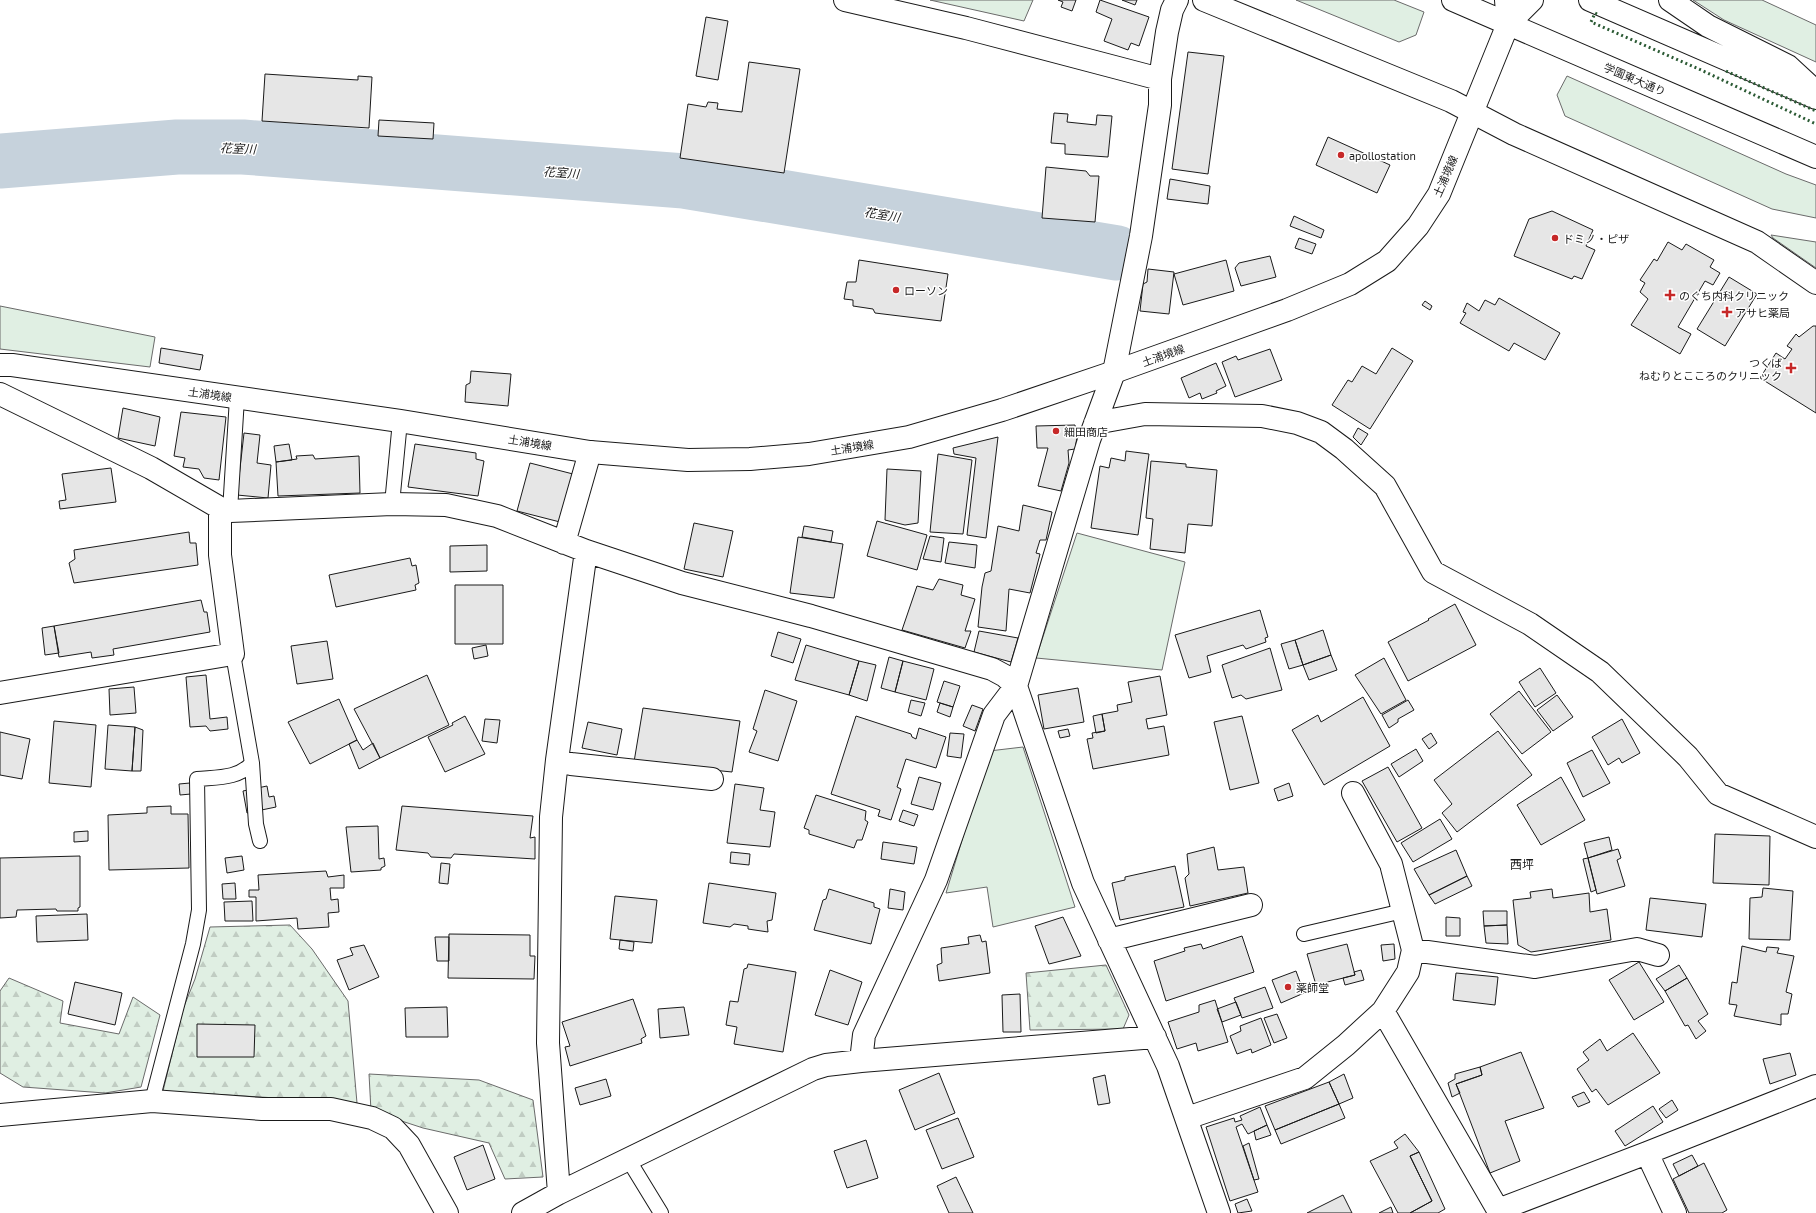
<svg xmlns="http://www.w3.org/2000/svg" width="1816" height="1213" font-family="'Exo 2','Noto Sans JP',sans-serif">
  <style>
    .green { fill: #e0efe3; stroke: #6a6a6a }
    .forest { fill: url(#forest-firs); stroke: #6a6a6a }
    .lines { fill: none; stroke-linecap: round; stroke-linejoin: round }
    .river { stroke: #c6d2dc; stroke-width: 55 }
    .building { fill: #e6e6e6; stroke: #1a1a1a }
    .lane-casing { stroke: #1a1a1a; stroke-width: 16 }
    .street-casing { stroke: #1a1a1a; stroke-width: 24 }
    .primary-casing { stroke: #1a1a1a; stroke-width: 24 }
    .lane { stroke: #fff; stroke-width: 14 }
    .street { stroke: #fff; stroke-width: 22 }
    .primary { stroke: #fff; stroke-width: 22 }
    .hedge { stroke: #2b5a34; stroke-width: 3; stroke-dasharray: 2 3; stroke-linecap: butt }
    .poi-dot { fill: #c62828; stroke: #fff; stroke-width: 1.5 }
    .labels { text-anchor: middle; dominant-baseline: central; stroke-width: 3; stroke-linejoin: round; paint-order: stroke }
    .street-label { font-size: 11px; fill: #1a1a1a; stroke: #fff }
    .poi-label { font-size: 11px; fill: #1a1a1a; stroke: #fff; text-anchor: start }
    .water-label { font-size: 12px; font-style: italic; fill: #1a1a1a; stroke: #fff }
    .neighbourhood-label { font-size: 12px; fill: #1a1a1a; stroke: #fff }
  </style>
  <defs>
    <pattern id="forest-firs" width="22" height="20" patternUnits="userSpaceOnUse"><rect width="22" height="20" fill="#e0efe3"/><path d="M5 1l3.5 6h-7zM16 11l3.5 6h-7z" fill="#c0ccc2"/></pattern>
  </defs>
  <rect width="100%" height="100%" fill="#fff"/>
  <path class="green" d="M930,0H1033L1024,21Z
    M1296,0H1394L1424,12L1416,35L1399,42Z
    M1693,0H1762L1816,25V62L1724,20Z
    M1567,76L1786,174L1816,185V218L1772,209L1565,116L1557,95Z
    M1771,235L1816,242V268L1773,238Z
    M0,306L155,337L150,367L0,349Z
    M1077,533L1185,562L1162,670L1036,658Z
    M1023,747L1075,907L993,927L987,887L946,893L989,751Z"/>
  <path class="forest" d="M290,925L312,949L348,1001L357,1103L163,1091L183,1009L195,979L210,927Z
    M1106,965L1129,1015L1123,1029L1030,1030L1026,973Z
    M9,978L63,1001L60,1023L119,1034L133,997L160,1015L141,1087L105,1093L23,1087L0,1073V991Z
    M369,1074L479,1080L533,1100L543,1177L505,1179L489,1143L423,1128L371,1111Z"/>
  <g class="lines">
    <path class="river" d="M0,161L177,147H243L684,181L1117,253"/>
  </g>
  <path class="building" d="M1058,0H1076L1072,11L1061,7L1063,2Z
    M1100,0L1149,17L1139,46L1131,43L1128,50L1104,41L1112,19L1096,12Z
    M1122,0H1137L1135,5Z
    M706,17L728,21L718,80L696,76Z
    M1188,52L1224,56L1208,174L1172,169Z
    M749,62L800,69L784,173L680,158L688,104L706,107L708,102L718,103L717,109L742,112Z
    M265,74L358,80V76L372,77L369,128L262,121Z
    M1054,113L1068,114L1067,122L1096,125L1097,115L1112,116L1108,157L1065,154V144L1051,143Z
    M379,120L434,123L433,139L378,136Z
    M1328,137L1390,165L1377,193L1316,165Z
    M1046,167L1086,171L1090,176H1099L1095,222L1042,218Z
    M1170,179L1210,186L1208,204L1167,199Z
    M1552,211L1593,230L1586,246L1595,250L1582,279L1574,276L1572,279L1514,256L1529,219Z
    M1294,216L1324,230L1321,238L1290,226Z
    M1299,238L1316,244L1312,254L1295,248Z
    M1668,242L1682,250L1686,244L1714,260L1710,267L1720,273L1713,285L1705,281L1678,327L1691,334L1680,354L1631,325L1648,299L1640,292L1645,283L1640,280L1654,259L1657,261Z
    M1270,256L1276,277L1241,286L1235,268L1239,263Z
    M859,260L948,274L941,321L875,313L873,309L853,306V300L844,299L847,282H856Z
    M1226,260L1234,291L1183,305L1174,274Z
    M1148,269L1174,272L1169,314L1140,311L1143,284L1147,282Z
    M1729,277L1757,294L1725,346L1697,329Z
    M1499,298L1560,333L1545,360L1514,343L1509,351L1460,323L1466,313L1463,312L1467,303L1479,311L1485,300L1495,305Z
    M1425,301L1432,306L1430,310L1422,305Z
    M1813,326H1816V413L1760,378L1776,353L1785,359L1792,349L1787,346L1796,334L1799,337Z
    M161,348L203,355L200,370L159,363Z
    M1392,348L1413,361L1370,429L1332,405L1348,380L1352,382L1362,366L1376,374Z
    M1270,349L1282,380L1235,397L1222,362L1236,356L1238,360Z
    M1216,363L1226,386L1216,391L1217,393L1202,399L1200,393L1189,398L1181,378Z
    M471,371L511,374L508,406L465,402L466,385L470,383Z
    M123,408L160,417L155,446L118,438Z
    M181,412L226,417L219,480L204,478L199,469L183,467L185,458L174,456Z
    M1075,425L1077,437L1075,449L1068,450L1069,463L1061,491L1038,486L1048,448H1037L1036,426Z
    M1358,428L1368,434L1361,445L1353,437Z
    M244,433L260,435L257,463L271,465L268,498L237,495Z
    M998,437L986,538L967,535L976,458L954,454L953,448Z
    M289,444L292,460L276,462L274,446Z
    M415,444L476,453V459L484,461L478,496L408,487Z
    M1126,451L1149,454L1138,535L1091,528L1100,466L1109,468L1111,458L1125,461Z
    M938,454L972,460L963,534L930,532Z
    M313,455L315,459L359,456L360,493L278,496L276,462L297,459L296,456Z
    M1151,461L1186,464V467L1217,470L1212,526L1188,524L1185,553L1150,549L1153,519L1146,518Z
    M530,463L573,474L560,522L517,511Z
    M111,468L116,502L60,509L59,501L66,500L62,474Z
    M887,469L921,471L918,523L905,525L885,520Z
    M1023,505L1052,512L1046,540H1040L1036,553L1040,554L1030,593L1009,589L1006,631L978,627L982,587L985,573L991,571L998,526L1019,531Z
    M877,521L927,535L917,570L867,556Z
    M694,523L733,531L723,577L684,569Z
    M804,526L833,531L831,542L802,537Z
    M189,532L190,543H196L198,565L74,583L69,563L75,559L74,550Z
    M930,536L944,538L941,562L923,559Z
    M798,537L843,544L834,598L790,593Z
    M949,542L977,545L975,568L945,563Z
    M487,545V571L450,572V546Z
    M410,558L412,566L416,565L419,583L415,585L416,590L336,607L329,575Z
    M939,579L963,585L961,595L975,599L965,631H971L965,648L902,630L917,586L933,590Z
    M455,585H503V644H455Z
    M201,600L204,612H207L210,632L113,649L114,655L92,658L91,652L59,657L54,626Z
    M1455,604L1476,645L1408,681L1388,642L1429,620L1428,619Z
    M1260,610L1268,637L1265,638L1266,642L1246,649L1243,645L1207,656L1211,672L1189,678L1175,635Z
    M54,626L59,653L45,655L42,628Z
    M1323,630L1331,655L1303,665L1295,640Z
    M979,631L1018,638L1011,662L974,652Z
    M778,632L801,639L793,663L771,656Z
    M1295,640L1303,665L1289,669L1281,644Z
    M327,641L333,679L297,684L291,646Z
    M486,645L488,656L474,659L472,648Z
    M806,645L859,661L849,695L795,680Z
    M1270,648L1282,690L1246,699L1241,695L1232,698L1222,665Z
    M1331,655L1337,670L1309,680L1303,665Z
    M889,657L903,661L895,692L881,688Z
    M1384,658L1406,700L1381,714L1355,675Z
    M859,661L876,665L867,701L849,695Z
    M903,661L934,669L926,700L895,692Z
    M1540,668L1556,693L1535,707L1519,682Z
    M206,675L210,719L227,717L228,729L210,731L206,726L190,727L186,677Z
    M427,675L449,725L380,758L354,709Z
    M1160,676L1167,715L1146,719L1148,729L1164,726L1169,755L1093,769L1087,739L1093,738L1092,733L1105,731L1102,714L1118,711L1117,705L1132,702L1128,682Z
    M944,681L960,686L953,707L937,702Z
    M134,687L136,713L110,715L109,689Z
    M1078,688L1084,722L1044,729L1038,695Z
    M765,690L797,701L778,761L749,752L757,731L753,729Z
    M1519,691L1551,732L1522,754L1490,714Z
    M1557,695L1573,717L1553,731L1537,710Z
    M1363,697L1390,746L1324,785L1292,730L1318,715L1321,722Z
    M339,699L357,740L310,764L288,722Z
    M911,700L925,703L921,716L908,712Z
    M1408,700L1414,710L1398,719V722L1389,728L1382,715Z
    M940,703L953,707L950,717L937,712Z
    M972,705L983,709L975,731L963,726Z
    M643,708L740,721L732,772L634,762Z
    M1102,714L1105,731L1096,733L1093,716Z
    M465,716L485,754L445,772L428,737L453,725L452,723Z
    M856,716L911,734L912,737L916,739L919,728L946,737L936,768L906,759L897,787L901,789L891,820L878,816L880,810L831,794Z
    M1242,716L1259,783L1230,790L1214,722Z
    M485,719L500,720L497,743L482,741Z
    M1622,719L1640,753L1622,763L1619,758L1608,765L1592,737Z
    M54,721L96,725L91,787L49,783Z
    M588,722L622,729L617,755L582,748Z
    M108,725L135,727L132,771L105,769Z
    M135,727L143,730L141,771H132Z
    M1068,729L1070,736L1060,738L1058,731Z
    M1498,731L1532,775L1457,832L1442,813L1452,804L1434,780Z
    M0,732L30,739L22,779L0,775Z
    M950,733L964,734L961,758L947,756Z
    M1431,733L1437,743L1429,749L1422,739Z
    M357,740L363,750L373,743L380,758L359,769L349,744Z
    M1416,749L1423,761L1399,777L1391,764Z
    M1592,750L1610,783L1583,797L1567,763Z
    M1388,767L1422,828L1397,842L1362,781Z
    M919,777L941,783L933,810L911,804Z
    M1561,777L1585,820L1541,845L1517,805Z
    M190,783L191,794L180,795L179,784Z
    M1289,783L1293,796L1278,801L1274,789Z
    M735,784L764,788L760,810L775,812L770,847L727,843Z
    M267,786L269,797L274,796L276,807L247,813L243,791Z
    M816,795L866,811L865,820L868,822L862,840H857L854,848L809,834V830L804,828Z
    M171,806V814H188L189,868L109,870L108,815L147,813V807Z
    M402,806L533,816L530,838L535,837V859L454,854L451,858L431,857L428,853L396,850Z
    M903,810L918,815L914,826L899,821Z
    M1440,819L1452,839L1413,862L1401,843Z
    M378,826L379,859L384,858L385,866L381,868V870L351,872L346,827Z
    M88,831V841L74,842V832Z
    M1715,834L1770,836L1769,885L1713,883Z
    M1609,837L1612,850L1588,858L1584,843Z
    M883,842L917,847L914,864L881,859Z
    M1214,847L1218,870L1244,867L1248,893L1190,906L1185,878L1189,874L1187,854Z
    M1618,849L1621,858L1617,860L1625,886L1597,894L1588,858Z
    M1456,850L1467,876L1429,895L1414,869Z
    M731,852L750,854L749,865L730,863Z
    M80,856V907L78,908V911H57L56,909L17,910L16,917L0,918V858Z
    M242,856L244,870L227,873L225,858Z
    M1588,858L1596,890L1591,892L1583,859Z
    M441,863L450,864L448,884L439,883Z
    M1175,866L1184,907L1120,920L1112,883L1125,880V877Z
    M326,871L328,877L344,875V888H330L331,900L338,899L339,912L328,913L329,927L298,929L297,918L256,921V897H249V890H259L258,875Z
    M1467,876L1472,886L1435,904L1429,895Z
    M235,883L236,899H223L222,884Z
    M709,883L776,893L772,920L767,921L768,932L748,929V926L734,924L730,927L703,923Z
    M1763,888L1793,891L1790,940L1749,939L1750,898L1762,897Z
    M829,889L874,903V907L880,909L871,944L814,930L823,900L826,899Z
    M890,889L905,892L903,910L888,908Z
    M1552,889L1553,898L1589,893L1590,912L1607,909L1611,940L1531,952L1518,945L1513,900L1531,898L1530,892Z
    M615,896L657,900L652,943L610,939Z
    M1650,898L1706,904L1702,937L1646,930Z
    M252,901L253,921H225L224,902Z
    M1483,911H1507V925L1484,926Z
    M87,914L88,940L37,942L36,916Z
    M1063,917L1081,956L1049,964L1035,926Z
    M1446,917L1460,918V936H1446Z
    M1507,925L1508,944L1486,943L1484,926Z
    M449,934L530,935V956H535L534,979L448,978Z
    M980,935L982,942L986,941L990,973L939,981L937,965L942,963L941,948L969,944L968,937Z
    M1242,936L1254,972L1166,1001L1154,961L1185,951L1184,948L1201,944L1203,949Z
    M435,937H449V961H437Z
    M620,940L634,942L633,951L619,949Z
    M1347,944L1355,975L1316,985L1307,954Z
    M1394,944L1395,959L1383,961L1381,945Z
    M364,945L379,977L349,990L337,960L353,955L350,948Z
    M1742,946L1766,952L1767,947L1779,948L1777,953L1794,956L1786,992L1792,994L1788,1014H1781V1025L1734,1016L1737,1005L1729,1004L1732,982L1737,983Z
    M1639,962L1664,1002L1634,1020L1609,980Z
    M748,964L796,972L783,1052L734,1044L737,1027L726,1025L730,1001L738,1002L744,969L747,968Z
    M1679,965L1687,978L1665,991L1656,979Z
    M830,970L862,982L848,1025L815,1015Z
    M1361,970L1364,980L1345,985L1343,978L1355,975L1354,972Z
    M1296,971L1304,993L1281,1003L1272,980Z
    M1456,973L1498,977L1495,1005L1453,1000Z
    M1687,978L1708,1014L1698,1021L1706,1031L1696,1039L1688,1025L1685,1026L1665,991Z
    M75,982L122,993L115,1025L68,1014Z
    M1265,987L1273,1008L1242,1018L1234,998Z
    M1020,994L1021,1032H1003L1002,995Z
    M633,999L646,1036L641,1039L642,1043L570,1066L565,1047L570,1046L562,1022Z
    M1215,1000L1228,1042L1198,1051L1196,1043L1177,1049L1168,1022L1199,1012V1005Z
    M1236,1002L1241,1015L1222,1022L1217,1009Z
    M447,1007L448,1037H406L405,1008Z
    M684,1007L689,1035L660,1038L658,1009Z
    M1277,1014L1287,1038L1274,1043L1264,1018Z
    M1261,1018L1271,1045L1252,1053L1251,1049L1237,1054L1230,1036L1241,1031L1240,1026Z
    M197,1024L255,1025L254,1057H197Z
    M1633,1033L1660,1073L1608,1105L1596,1089L1592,1092L1577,1069L1589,1060L1583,1052L1600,1039L1607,1051Z
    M1521,1052L1544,1108L1505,1121L1520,1161L1490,1173L1456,1084L1482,1075L1480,1067Z
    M1790,1053L1796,1075L1770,1084L1763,1059Z
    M1480,1067L1482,1075L1456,1084L1460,1093L1452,1097L1448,1083L1455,1079V1074Z
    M939,1073L955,1113L915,1130L899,1090Z
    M1344,1074L1353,1098L1339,1104L1329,1082Z
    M1105,1075L1110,1103L1098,1105L1093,1078Z
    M606,1079L611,1096L580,1105L575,1088Z
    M1329,1082L1339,1104L1275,1130L1265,1106Z
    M1584,1092L1590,1102L1578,1107L1572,1097Z
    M1672,1100L1678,1110L1666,1118L1659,1109Z
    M1339,1104L1345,1118L1281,1144L1275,1130Z
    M1653,1106L1663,1122L1625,1146L1615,1131Z
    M1260,1107L1267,1125L1248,1134L1242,1124L1236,1127L1258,1192L1230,1201L1206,1127L1234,1118L1235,1122L1242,1120L1240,1116Z
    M958,1118L974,1157L942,1169L926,1130Z
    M1267,1125L1271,1135L1256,1140L1254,1131Z
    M1405,1134L1419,1152L1410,1156L1432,1201L1410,1213H1398L1370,1161L1398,1148L1394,1142Z
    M866,1140L878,1178L847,1188L834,1151Z
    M1249,1143L1259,1179L1254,1180L1243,1146Z
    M483,1145L495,1179L467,1190L454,1157Z
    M1419,1152L1445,1209L1438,1213H1410L1432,1201L1410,1156Z
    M1692,1155L1698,1166L1679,1176L1673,1164Z
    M1704,1163L1727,1210L1722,1213H1689L1673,1179Z
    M956,1177L973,1213H949L937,1186Z
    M1343,1195L1352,1213H1307Z
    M1247,1199L1252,1211L1238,1213L1235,1204Z
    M1391,1207L1393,1213H1379Z"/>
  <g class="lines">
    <g class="lane-casing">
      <path id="lane" d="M392,504L400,421
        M230,511L237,398
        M252,763L256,824L260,841
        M1304,934L1403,911
        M152,1101L193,944L199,910L197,779C217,777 238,779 252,763L233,654
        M628,1159L661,1213"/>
    </g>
    <g class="street-casing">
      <path id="street" d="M845,0L966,28L1160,79
        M1204,0L1451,101L1514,134L1757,242L1816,283
        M0,394L151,468L220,508L230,511L392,504L446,505L497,516L586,551L682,583L811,616L992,669L1005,676L1016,686L1083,883L1168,1066L1219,1213
        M1095,423L1145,414L1262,416L1297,423L1321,432L1344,449L1385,486L1433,572L1530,624L1600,672L1688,757L1718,794L1816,837
        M564,543L590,452
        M0,693L233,654L220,555V508
        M557,760L571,764L712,779
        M1109,940L1251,905
        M1413,950L1535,967L1637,949L1658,955
        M1383,1011L1498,1210L1647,1153L1816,1086
        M861,1061L864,1035L936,880L994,715L1016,686L1089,440L1114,372L1141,236L1160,105V79L1167,32L1172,10L1177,0
        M0,1115L152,1101L262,1109H331L372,1118L393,1128L409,1145L447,1213
        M1187,1118L1305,1078L1346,1045L1383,1011L1408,972L1413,950L1391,864L1353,793
        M1647,1153L1675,1213
        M559,1193L548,1043L551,817L557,760L586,551
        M523,1213L559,1193L813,1069L826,1065L861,1061L1155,1037"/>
    </g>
    <g class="primary-casing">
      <path id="primary" d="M1453,0L1816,157
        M1590,0L1816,98
        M1670,0L1708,26L1788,66L1815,91
        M1508,24L1532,0
        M0,365H12L400,421L590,452L688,460L750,459L809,454L909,437L1002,410L1114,372L1287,310L1350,284L1387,261L1418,226L1439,194L1508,24L1506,0"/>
    </g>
    <use href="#lane" class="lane"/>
    <use href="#street" class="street"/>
    <use href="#primary" class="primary"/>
    <path class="hedge" d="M1597,14L1595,13L1591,22L1701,70L1816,124
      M1726,71L1816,111"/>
  </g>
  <g class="poi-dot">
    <circle cx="1341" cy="155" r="4"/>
    <circle cx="1555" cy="238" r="4"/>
    <circle cx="896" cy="290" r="4"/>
    <path d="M1668 289h4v4h4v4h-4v4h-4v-4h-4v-4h4z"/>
    <path d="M1725 306h4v4h4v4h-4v4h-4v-4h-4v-4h4z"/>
    <path d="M1789 362h4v4h4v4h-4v4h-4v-4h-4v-4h4z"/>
    <circle cx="1056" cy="431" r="4"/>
    <circle cx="1288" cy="987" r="4"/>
  </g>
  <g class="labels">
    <g class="street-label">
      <text transform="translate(1635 79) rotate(23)">学園東大通り</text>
      <text transform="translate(1445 176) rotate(-66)">土浦境線</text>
      <text transform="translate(1163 355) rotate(-20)">土浦境線</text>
      <text transform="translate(210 394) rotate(8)">土浦境線</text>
      <text transform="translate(530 442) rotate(9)">土浦境線</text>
      <text transform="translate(852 447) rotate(-9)">土浦境線</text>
    </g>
    <g class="poi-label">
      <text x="1349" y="155">apollostation</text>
      <text x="1563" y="238">ドミノ・ピザ</text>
      <text x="904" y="290">ローソン</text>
      <text x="1679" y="295">のぐち内科クリニック</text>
      <text x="1735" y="312">アサヒ薬局</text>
      <text x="1782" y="362" text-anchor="end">つくば<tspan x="1782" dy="13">ねむりとこころのクリニック</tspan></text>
      <text x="1064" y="431">細田商店</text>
      <text x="1296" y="987">薬師堂</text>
    </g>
    <g class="water-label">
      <text transform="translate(238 148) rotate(2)">花室川</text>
      <text transform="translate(561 172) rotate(4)">花室川</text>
      <text transform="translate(882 214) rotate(9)">花室川</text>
    </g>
    <g class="neighbourhood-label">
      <text x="1522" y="864">西坪</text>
    </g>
  </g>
</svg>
